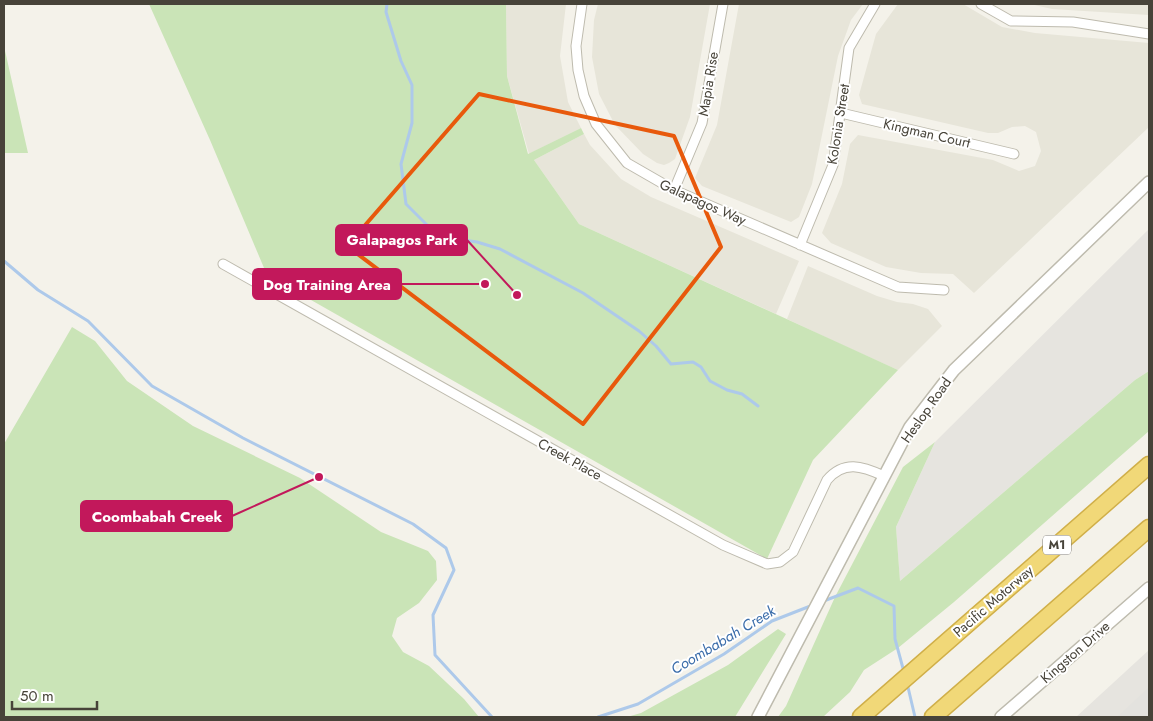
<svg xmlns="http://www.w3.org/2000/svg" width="1153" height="721" font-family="Jost,sans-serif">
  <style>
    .residential { fill: #e7e5d9 }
    .industrial { fill: #e6e4df }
    .green { fill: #cae4b7 }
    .parking { fill: #e3e2de }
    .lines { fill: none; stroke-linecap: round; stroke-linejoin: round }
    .stream { stroke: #adc9ea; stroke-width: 3 }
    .minor-casing { stroke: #bebbae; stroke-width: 11 }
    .tertiary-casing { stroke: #bebbae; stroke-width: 14 }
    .motorway-casing { stroke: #d0af49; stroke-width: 19 }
    .minor { stroke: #fff; stroke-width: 9 }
    .tertiary { stroke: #fff; stroke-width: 11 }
    .motorway { stroke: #f1d878; stroke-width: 16 }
    .marked { fill: none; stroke: #e8590c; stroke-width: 4; stroke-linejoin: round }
    .labels { text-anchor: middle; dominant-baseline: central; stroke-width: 4; stroke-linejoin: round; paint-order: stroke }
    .shield { fill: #fff; stroke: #7e7b74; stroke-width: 1 }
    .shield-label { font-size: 12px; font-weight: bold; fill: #474339 }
    .street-label { font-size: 14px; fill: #474339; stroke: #fff }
    .water-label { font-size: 15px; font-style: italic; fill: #3b6daa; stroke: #fff }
    .leader { fill: none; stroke: #c2185b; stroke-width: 2 }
    .callout-dot { fill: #c2185b; stroke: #fff; stroke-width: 2 }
    .callout { fill: #c2185b; stroke: #c2185b; stroke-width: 2 }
    .callout-label { font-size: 15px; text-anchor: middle; font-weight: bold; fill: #fff }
  </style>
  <rect width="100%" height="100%" fill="#f4f2ea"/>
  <path class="residential" d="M506,4H566L560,56L568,102L581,128L529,154L507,76Z
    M598,4H710L690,117L675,159L669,163L664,165L657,163L643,154L615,125L599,94L592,57L594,20Z
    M739,4H863L851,20L838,56L812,184L799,217L791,222L702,186L695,178L717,125Z
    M898,4H963L1002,27L1035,33L1149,43V127L974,293L953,274L921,273L886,267L831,243L822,233L842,184L850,144L858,135L993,160L1019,171L1035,166L1041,151L1036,132L1025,126L1012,127L998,133H988L862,104L859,95L876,34Z
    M1030,4H1149V15L1052,9Z
    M584,134L590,145L621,179L651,197L799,261L776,314L579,224L534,160Z
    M808,266L877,296L897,302L913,304L928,309L942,326L898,370L840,344L787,319Z"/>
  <path class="industrial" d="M1149,229V371L1135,380L900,581L896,527L935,442Z
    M1149,650V717H1076Z"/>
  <path class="green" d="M149,4H506L507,76L528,154L581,128L584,134L534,160L579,224L898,370L813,460L767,559L267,275L210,140Z
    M4,47L6,55L28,153H4Z
    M72,327L95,341L127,381L193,426L300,478L381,532L428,551L436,561L437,580L419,603L397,618L392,636L403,652L429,666L464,699L479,717H4V444Z
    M1149,371V431L954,602L898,648L864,670L850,692L823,717H778L786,706L835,597L903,467L935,442L896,527L900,581L1135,380Z
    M778,629L786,634L735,717H627L641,713L728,665Z"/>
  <path class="parking" d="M1149,687V717H1117Z"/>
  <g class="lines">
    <path class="stream" d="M387,4L386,12L401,61L412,85V123L401,164L406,204L432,230L457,239L477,242L500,249L583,293L639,331L656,346L671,364L693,362L701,367L710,381L727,390L742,394L758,406
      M4,261L38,290L88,321L152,386L243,438L413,524L446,548L454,570L433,615L435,655L492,717
      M821,602L858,588L894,606L895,639L904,672
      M907,683L915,717
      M598,717L638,704L724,654L772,621L813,605"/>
    <g class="minor-casing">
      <path id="minor" d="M582,4L576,46L578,70L584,96L596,124L627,163L674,190L898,287L944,290
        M981,4L1011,21L1073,22L1149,34
        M841,113L1014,154
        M674,190L702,123L723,4
        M800,245L833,165L849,48L875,4
        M223,264L723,545L767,564L780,562L793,552L827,480C844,460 862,466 884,476"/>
    </g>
    <g class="tertiary-casing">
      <path id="tertiary" d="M758,717L910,427L954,370L1149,182
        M1001,717L1149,588"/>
    </g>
    <g class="motorway-casing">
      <path id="motorway" d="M861,717L1149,465
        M933,717L1149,528"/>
    </g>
    <use href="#minor" class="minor"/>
    <use href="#tertiary" class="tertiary"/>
    <use href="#motorway" class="motorway"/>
  </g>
  <path class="marked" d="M479,94L674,136L721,247L583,424L347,246Z"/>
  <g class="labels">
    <rect class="shield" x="1043" y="535.5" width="28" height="19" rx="4"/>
    <g class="shield-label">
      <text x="1057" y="545">M1</text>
    </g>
    <g class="street-label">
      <text transform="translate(708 84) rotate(-81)">Mapia Rise</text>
      <text transform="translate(838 124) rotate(-81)">Kolonia Street</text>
      <text transform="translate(927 133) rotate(13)">Kingman Court</text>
      <text transform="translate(703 202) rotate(24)">Galapagos Way</text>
      <text transform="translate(926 410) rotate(-55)">Heslop Road</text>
      <text transform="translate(570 459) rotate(29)">Creek Place</text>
      <text transform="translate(993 601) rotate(-41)">Pacific Motorway</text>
      <text transform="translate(1075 652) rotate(-41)">Kingston Drive</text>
    </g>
    <g class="water-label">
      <text transform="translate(723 640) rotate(-31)">Coombabah Creek</text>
    </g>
  </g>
  <path class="leader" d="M517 295L467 240M485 284L401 284M319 477L232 516"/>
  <g class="callout-dot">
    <circle cx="517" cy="295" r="5"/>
    <circle cx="485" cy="284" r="5"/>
    <circle cx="319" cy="477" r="5"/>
  </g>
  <g class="callout">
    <rect x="336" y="225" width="131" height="30" rx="5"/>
    <rect x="253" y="269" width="148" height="30" rx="5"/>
    <rect x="81" y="501" width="151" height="30" rx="5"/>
  </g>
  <g class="callout-label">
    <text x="402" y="245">Galapagos Park</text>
    <text x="327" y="290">Dog Training Area</text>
    <text x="157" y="522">Coombabah Creek</text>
  </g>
  <rect width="1153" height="721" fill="none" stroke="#474339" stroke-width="10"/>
  <path d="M12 701v8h85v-8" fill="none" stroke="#474339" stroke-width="2.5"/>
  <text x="20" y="701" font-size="15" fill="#474339" stroke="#ffffff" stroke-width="4" paint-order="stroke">50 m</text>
</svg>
